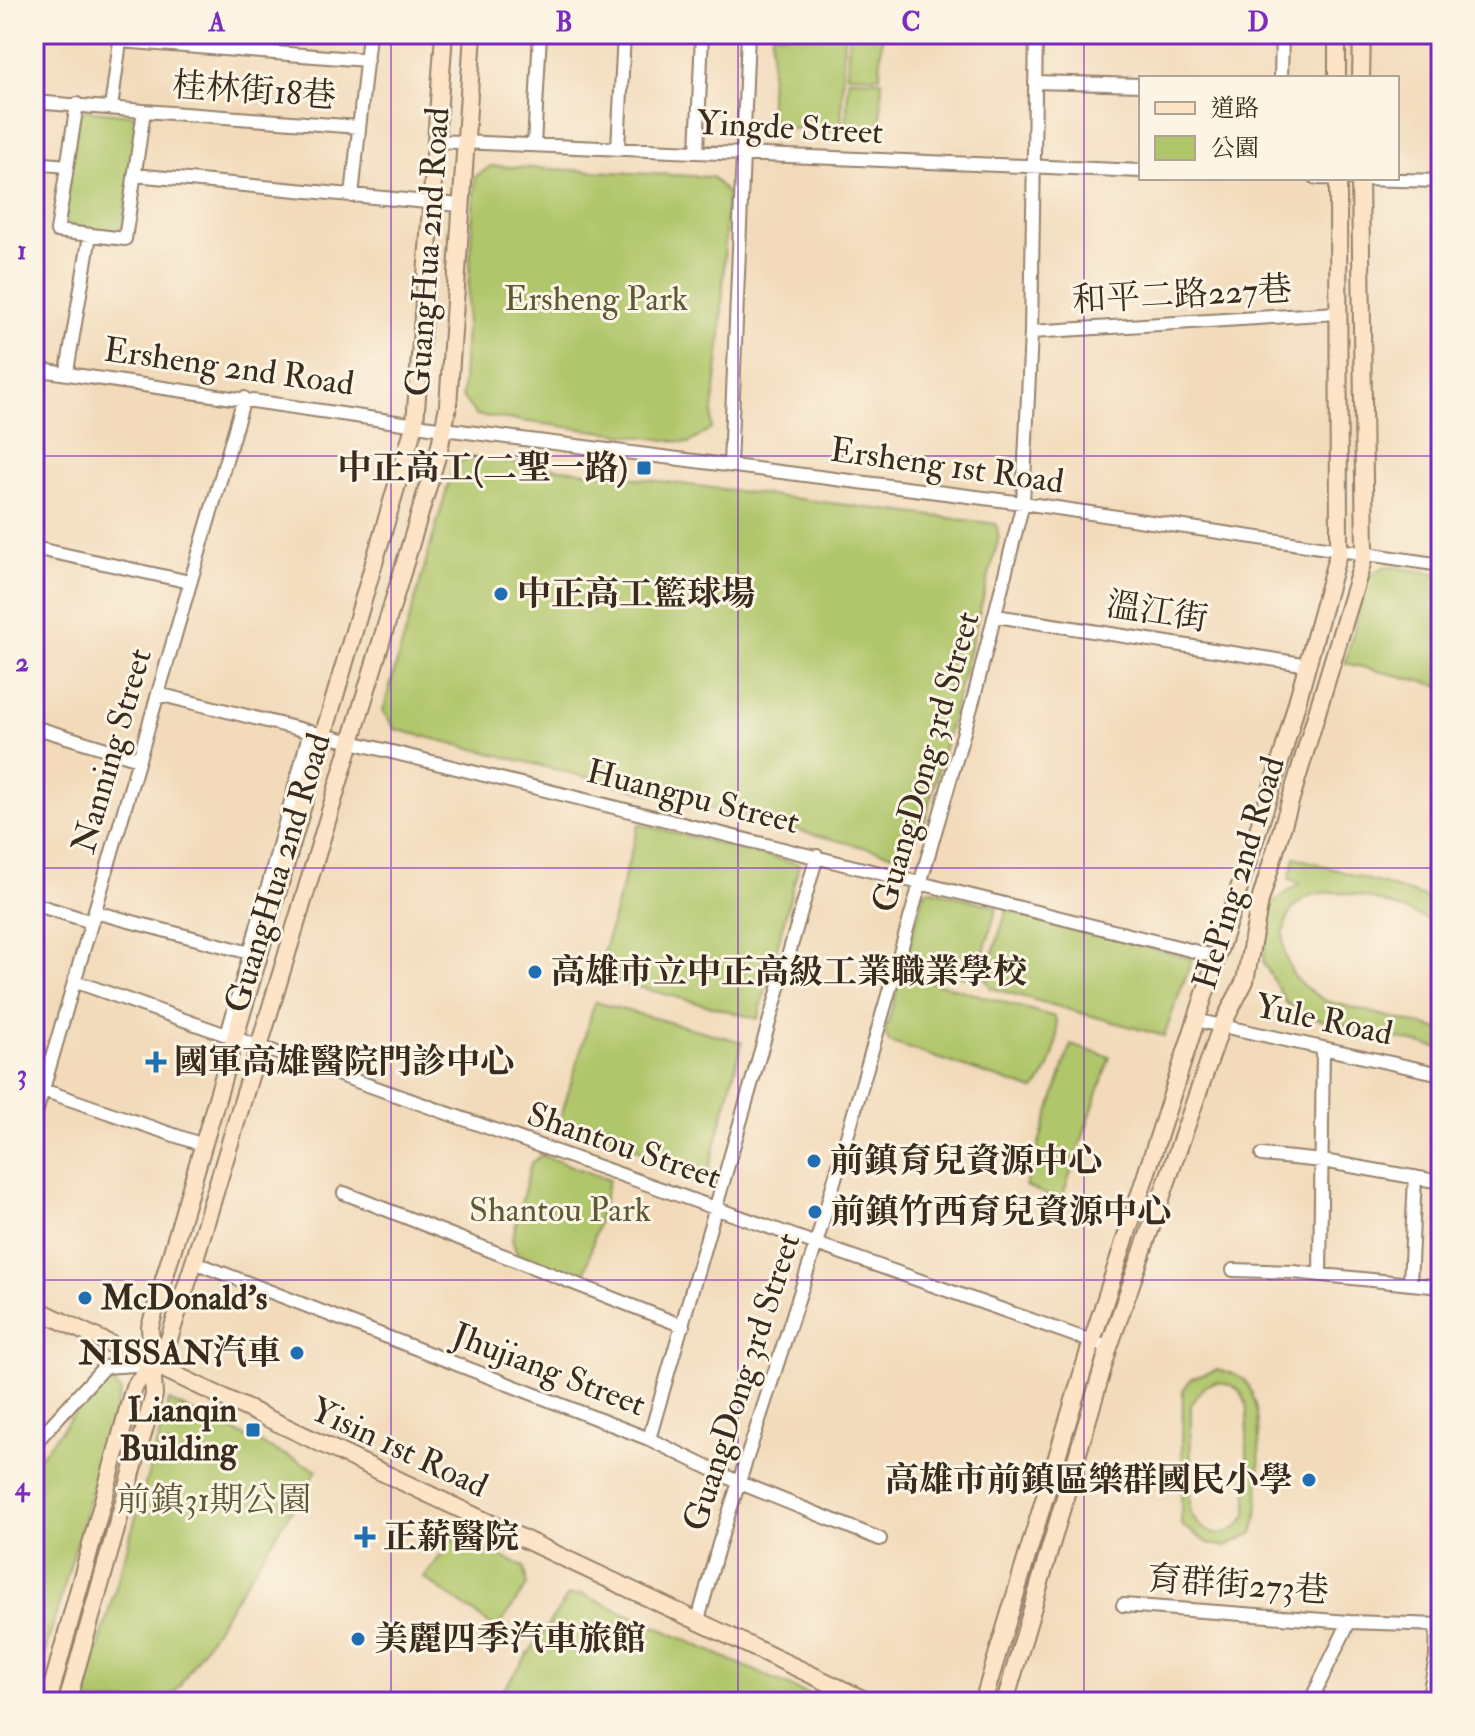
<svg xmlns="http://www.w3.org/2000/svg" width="1475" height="1736" font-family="'IM FELL Double Pica','Noto Serif TC',serif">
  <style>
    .green { fill: #b0c66b; stroke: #767844; stroke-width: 2; fill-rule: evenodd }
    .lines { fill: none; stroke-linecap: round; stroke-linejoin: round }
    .street-casing { stroke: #96826c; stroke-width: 16 }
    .secondary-casing { stroke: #96826c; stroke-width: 20 }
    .street { stroke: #fff; stroke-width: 12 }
    .secondary { stroke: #fee4c6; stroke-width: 16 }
    .grid { fill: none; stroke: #7b2cbf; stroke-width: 2; stroke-opacity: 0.55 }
    .poi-dot { fill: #1f6fb2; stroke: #fcf5e5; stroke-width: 3 }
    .labels { text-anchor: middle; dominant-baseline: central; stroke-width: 6; stroke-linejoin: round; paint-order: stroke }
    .street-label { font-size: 34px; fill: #3b2a1e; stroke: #fcf5e5 }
    .park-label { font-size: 34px; fill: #5e5935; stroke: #fcf5e5 }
    .poi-label { font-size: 34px; font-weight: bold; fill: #3b2a1e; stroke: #fcf5e5; text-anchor: start }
    .neatline { fill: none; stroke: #7b2cbf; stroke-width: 3 }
    .grid-label { font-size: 26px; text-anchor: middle; font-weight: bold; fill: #7b2cbf }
  </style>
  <rect width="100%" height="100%" fill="#fcf5e5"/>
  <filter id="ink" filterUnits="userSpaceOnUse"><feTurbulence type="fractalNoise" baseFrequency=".0125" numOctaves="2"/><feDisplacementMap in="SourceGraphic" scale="16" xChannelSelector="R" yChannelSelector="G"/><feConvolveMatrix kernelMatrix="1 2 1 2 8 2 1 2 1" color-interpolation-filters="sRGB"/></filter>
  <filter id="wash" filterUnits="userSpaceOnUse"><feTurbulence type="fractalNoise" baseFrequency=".006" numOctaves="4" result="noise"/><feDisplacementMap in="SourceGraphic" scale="32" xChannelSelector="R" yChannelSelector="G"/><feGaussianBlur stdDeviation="1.8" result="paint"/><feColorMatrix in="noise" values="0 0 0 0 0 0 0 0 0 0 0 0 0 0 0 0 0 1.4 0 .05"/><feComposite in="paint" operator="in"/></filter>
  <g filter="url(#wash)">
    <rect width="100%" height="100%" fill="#f2daba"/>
    <path class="green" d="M772,34H844L841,130L769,128Z
      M849,34H882L880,76L847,75Z
      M848,79L882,80L880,133L846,132Z
      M84,110L133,115L137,119L123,226L115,232L68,225L64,219L78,114Z
      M491,166L712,177L727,193L721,334L711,429L689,443L476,415L462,397L475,177Z
      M468,457L996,524L999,537L922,832L891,854L395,729L383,711L453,468Z
      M1386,566L1441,574V686L1345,663L1369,575Z
      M639,824L799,864L758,1019L597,976Z
      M1295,857L1441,902V924C1404,912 1355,885 1316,894C1281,902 1276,945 1293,974C1301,986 1314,994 1326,1001L1441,1030V1049L1314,1018L1287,1004L1263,962L1271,904L1300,883L1289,879Z
      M929,889L997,907L977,975L971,979L908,959L907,951L924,893Z
      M1007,910L1192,959L1164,1036L991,988L985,978Z
      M912,976L1055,1017C1062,1038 1050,1075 1034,1090L889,1042L885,1032L899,983Z
      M595,1002L742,1042L708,1173L559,1123Z
      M1071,1045L1110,1057L1061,1201L1025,1186Z
      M541,1155L609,1180L584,1277L517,1254L512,1240L531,1163Z
      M1216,1370C1227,1372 1238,1374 1245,1381C1265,1401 1259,1490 1257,1518L1253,1533L1225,1547L1208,1543L1181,1525L1183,1390L1191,1379ZM1214,1382C1233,1383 1243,1389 1247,1407V1514C1233,1542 1200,1539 1190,1510L1191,1404L1205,1386Z
      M106,1374L121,1391L34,1690V1464Z
      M169,1401L317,1470L169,1702H83Z
      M455,1536L524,1567L527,1585L497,1629L424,1578Z
      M582,1594L825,1702H495L568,1596Z"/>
  </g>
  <g filter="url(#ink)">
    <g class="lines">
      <g class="street-casing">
        <path id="street" d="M120,41L367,60
          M1281,78L1282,34
          M1035,82L1141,85
          M34,102L144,111L125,239L57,231L77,104
          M111,108L121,34
          M144,111L359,127
          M436,141L1141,171
          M534,145L540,34
          M618,148L624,34
          M697,151L702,34
          M34,163L67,166
          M134,175L460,205
          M1316,178L1441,181
          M352,196L369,34
          M1031,332L1337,313
          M34,369L444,429L1023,503L1441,565
          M67,371L90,235
          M730,465L748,34
          M34,548L190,582
          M996,616L1309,665
          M158,694L1214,956
          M34,727L139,759
          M34,904L92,922
          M95,912L250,953L310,731
          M74,981L1099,1344
          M1195,1020L1441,1074
          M227,1035L250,953
          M34,1087L203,1145
          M34,1120L244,398
          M1262,1155L1323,1161L1441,1182
          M344,1193L683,1326
          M194,1262L649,1439L740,1483L880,1539
          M1233,1270L1293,1272L1441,1287
          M1320,1275L1323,1048
          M1410,1284L1415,1177
          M649,1439L817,856
          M34,1444L104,1367L150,1364
          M1123,1605L1349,1622
          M698,1620L719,1544L816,1244L974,697L1023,503L1031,332L1036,34
          M1310,1702L1349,1622L1441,1625
          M1428,1702L1436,1657L1437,1625"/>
      </g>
      <g class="secondary-casing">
        <path id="secondary" d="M1337,34V78
          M1361,78L1362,34
          M34,1308L869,1702
          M48,1702L134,1387L168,1342L194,1262L439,450L448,406L473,34
          M67,1702L154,1395L150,1327L415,423L444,34
          M983,1702L1092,1341L1283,753L1339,550L1338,178
          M1005,1702L1109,1347L1221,1027L1245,981L1260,901L1365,554L1360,178"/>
      </g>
      <use href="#street" class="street"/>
      <use href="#secondary" class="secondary"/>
    </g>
  </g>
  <path class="grid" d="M391,34V1702M738,34V1702M1084,34V1702M34,456H1441M34,868H1441M34,1280H1441"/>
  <g class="poi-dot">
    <rect x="636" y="460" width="16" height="16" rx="4"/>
    <circle cx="501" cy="594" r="8"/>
    <circle cx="535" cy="972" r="8"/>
    <path d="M152 1050h8v8h8v8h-8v8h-8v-8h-8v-8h8z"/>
    <circle cx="814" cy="1161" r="8"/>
    <circle cx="815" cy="1212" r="8"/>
    <circle cx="85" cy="1298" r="8"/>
    <circle cx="297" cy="1353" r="8"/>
    <rect x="245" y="1422" width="16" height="16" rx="4"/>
    <circle cx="1309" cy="1480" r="8"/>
    <path d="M361 1525h8v8h8v8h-8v8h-8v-8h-8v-8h8z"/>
    <circle cx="358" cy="1639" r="8"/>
  </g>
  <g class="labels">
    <g class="street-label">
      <text transform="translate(254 91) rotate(4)">桂林街18巷</text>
      <text transform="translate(790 128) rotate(3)">Yingde Street</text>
      <text transform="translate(428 252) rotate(-86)">GuangHua 2nd Road</text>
      <text transform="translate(1182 295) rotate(-3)">和平二路227巷</text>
      <text transform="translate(229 367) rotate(8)">Ersheng 2nd Road</text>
      <text transform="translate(947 466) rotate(8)">Ersheng 1st Road</text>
      <text transform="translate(1157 612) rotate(9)">溫江街</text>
      <text transform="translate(112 751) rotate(-74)">Nanning Street</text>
      <text transform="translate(926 762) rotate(-74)">GuangDong 3rd Street</text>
      <text transform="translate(693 797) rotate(14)">Huangpu Street</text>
      <text transform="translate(278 873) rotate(-73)">GuangHua 2nd Road</text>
      <text transform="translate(1239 873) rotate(-73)">HePing 2nd Road</text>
      <text transform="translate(1324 1020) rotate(12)">Yule Road</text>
      <text transform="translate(624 1146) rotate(19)">Shantou Street</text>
      <text transform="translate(549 1370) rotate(21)">Jhujiang Street</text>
      <text transform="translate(742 1382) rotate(-72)">GuangDong 3rd Street</text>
      <text transform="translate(399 1448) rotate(25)">Yisin 1st Road</text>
      <text transform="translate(1238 1585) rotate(4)">育群街273巷</text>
    </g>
    <g class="park-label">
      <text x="596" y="299">Ersheng Park</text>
      <text x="560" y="1210">Shantou Park</text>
      <text x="214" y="1500">前鎮31期公園</text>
    </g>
    <g class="poi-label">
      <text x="628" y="468" text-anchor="end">中正高工(二聖一路)</text>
      <text x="517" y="594">中正高工籃球場</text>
      <text x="551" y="972">高雄市立中正高級工業職業學校</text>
      <text x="174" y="1062">國軍高雄醫院門診中心</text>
      <text x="830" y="1161">前鎮育兒資源中心</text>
      <text x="831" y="1212">前鎮竹西育兒資源中心</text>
      <text x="101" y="1298">McDonald's</text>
      <text x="281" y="1353" text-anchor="end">NISSAN汽車</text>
      <text x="237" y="1410" text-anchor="end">Lianqin<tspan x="237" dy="39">Building</tspan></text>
      <text x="1293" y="1480" text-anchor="end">高雄市前鎮區樂群國民小學</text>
      <text x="383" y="1537">正薪醫院</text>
      <text x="374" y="1639">美麗四季汽車旅館</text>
    </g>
  </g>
  <rect width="1475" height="1736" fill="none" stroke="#fcf5e5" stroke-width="88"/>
  <rect x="1139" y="76" width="260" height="104" fill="#fcf5e5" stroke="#afa495" stroke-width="2"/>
  <rect x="1155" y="102" width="40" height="12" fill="#fee4c6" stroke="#afa495" stroke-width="2"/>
  <text x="1211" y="116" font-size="24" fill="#3b2a1e">道路</text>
  <rect x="1155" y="136" width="40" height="24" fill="#b0c66b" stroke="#afa495" stroke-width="2"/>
  <text x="1211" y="156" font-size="24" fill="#3b2a1e">公園</text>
  <rect x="44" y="44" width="1387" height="1648" class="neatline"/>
  <g class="grid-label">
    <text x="217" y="31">A</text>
    <text x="564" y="31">B</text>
    <text x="911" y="31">C</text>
    <text x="1258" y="31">D</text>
    <text x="22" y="259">1</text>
    <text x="22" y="671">2</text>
    <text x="22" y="1083">3</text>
    <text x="22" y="1495">4</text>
  </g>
</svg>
